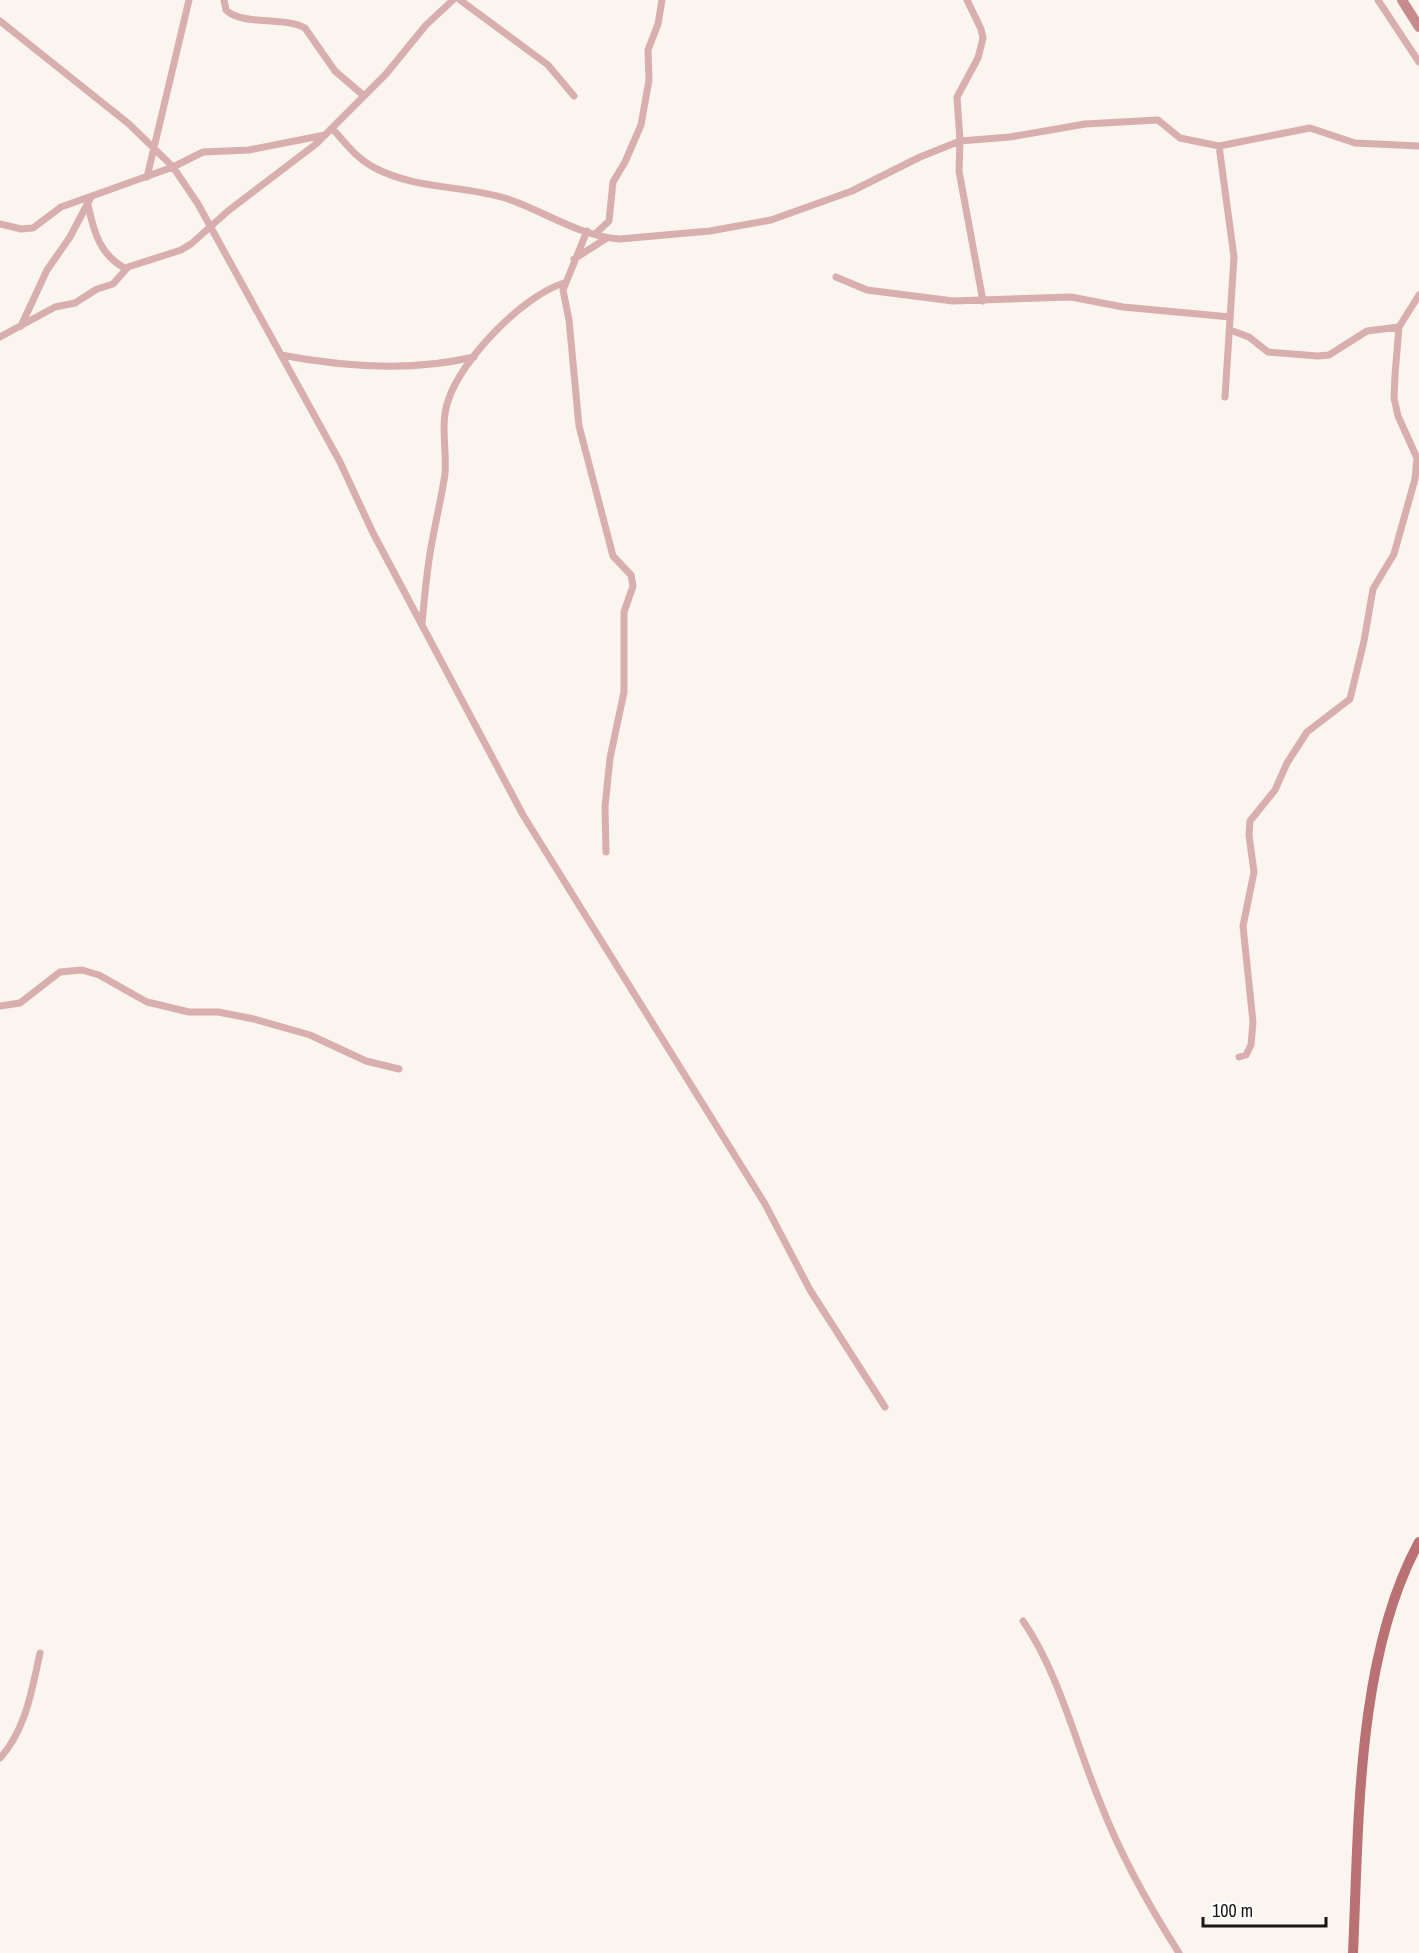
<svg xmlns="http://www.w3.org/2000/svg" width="1419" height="1953" font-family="'Archivo Narrow',sans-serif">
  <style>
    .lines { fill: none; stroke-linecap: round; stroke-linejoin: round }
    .minor { stroke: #d8aeaf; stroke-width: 7 }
    .secondary { stroke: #c68b8d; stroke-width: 10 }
    .primary { stroke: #b97174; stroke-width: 10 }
  </style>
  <rect width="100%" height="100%" fill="#faf5ee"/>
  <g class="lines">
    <path class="minor" d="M224,0L226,10C242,26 283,16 305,28L335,71L363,95
      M460,0L548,65L574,96
      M967,0L981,29L983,38L978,58L957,97L960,141L959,171L983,301
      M1378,0L1419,62
      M0,21L129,124L173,167L198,204L340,462L373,533L523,815L765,1204L810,1290L885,1407
      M332,128C345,143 357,159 375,168C417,190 464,185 508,199C544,211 581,237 620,239L710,231L771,220L852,191L920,157L960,141L1010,137L1085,124L1158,120L1180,138L1219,146L1310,128L1355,143L1419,146
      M1219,146L1234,257L1225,397
      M147,177L189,0
      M88,205C94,233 100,255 126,269
      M0,224L21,229L33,228L61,207L173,167L203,152L249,150L325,135
      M587,231L563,290L569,320L579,426L613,556L631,575L633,586L624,612V692L610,758L605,807L606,852
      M595,234L609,221L613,182L625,162L641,125L649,80L648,50L658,24L662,0
      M574,259L607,238
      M836,277L867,290L953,301L1071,297L1123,307L1230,317
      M21,326L47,270L70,237L91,197
      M1230,330L1249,337L1268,352L1318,356L1329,355L1367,331L1399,327
      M0,337L55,307L75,303L97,289L113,284L128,267L181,250L191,244L228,211L316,144L386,74L426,25L453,0
      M281,355C344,367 411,372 474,357
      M422,623C425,594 427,565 433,537C437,515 442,495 445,474C447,450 440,424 448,401C461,360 522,296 564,283
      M0,1006L20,1003L60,972L82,970L99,975L147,1002L189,1012H218L254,1019L310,1035L366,1061L399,1069
      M1239,1057L1246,1055L1251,1045L1253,1022L1243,926L1254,872L1249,835L1250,821L1275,790L1287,763L1307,732L1350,699L1364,641L1373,589L1394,554L1415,479L1417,458L1398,416L1394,398L1395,375L1399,327L1419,295
      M1023,1621C1058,1671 1076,1744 1100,1802C1120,1854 1149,1906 1179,1953
      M0,1758C26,1730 32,1689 40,1653"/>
    <path class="secondary" d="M1402,0L1419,27"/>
    <path class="primary" d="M1353,1953C1359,1824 1356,1658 1419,1542"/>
  </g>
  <path d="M1203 1917v9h123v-9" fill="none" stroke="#181613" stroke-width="3"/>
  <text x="1212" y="1917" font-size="18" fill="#181613" stroke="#ffffff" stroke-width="4.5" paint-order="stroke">100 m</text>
</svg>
